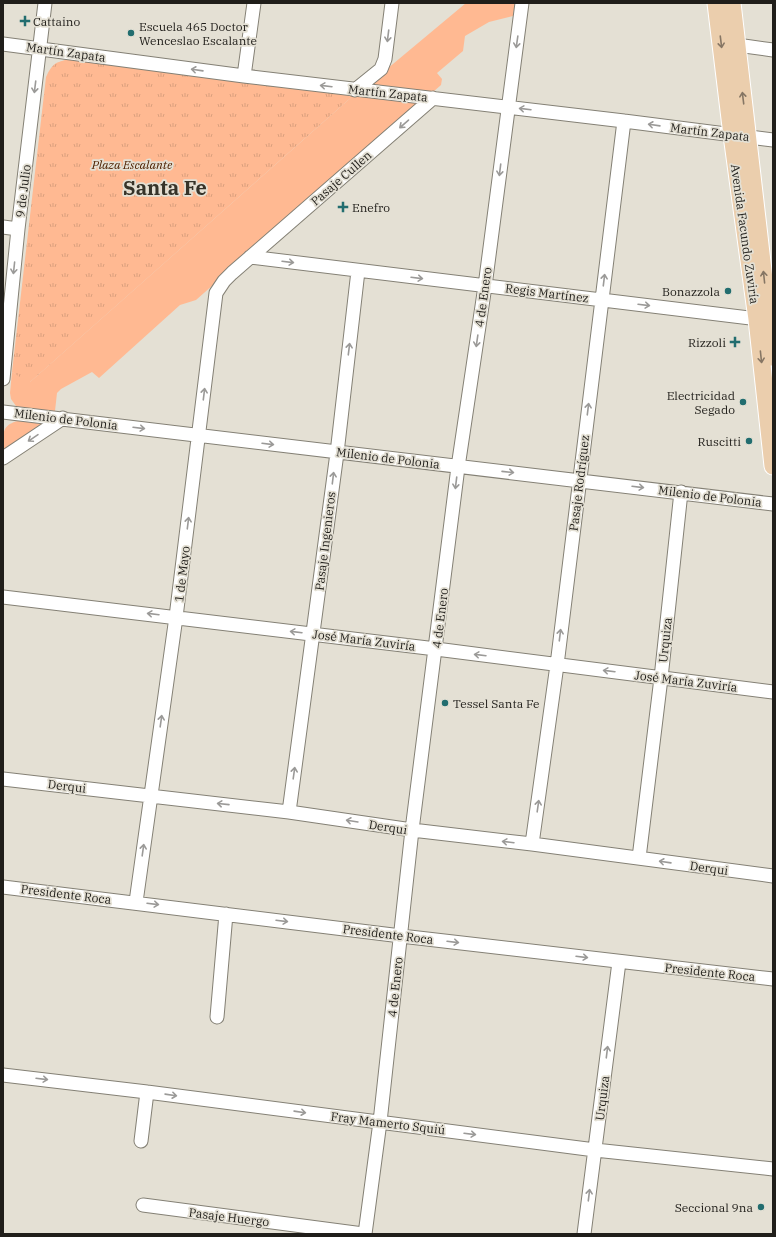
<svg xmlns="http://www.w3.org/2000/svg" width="776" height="1237" font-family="'IBM Plex Serif',serif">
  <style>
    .grass { fill: #ffb992 }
    .park { fill: url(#park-tufts) }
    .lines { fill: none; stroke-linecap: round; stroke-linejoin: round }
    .minor-casing { stroke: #848075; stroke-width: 15 }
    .major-casing { stroke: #fff; stroke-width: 19 }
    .minor { stroke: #fff; stroke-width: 13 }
    .major { stroke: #ebcead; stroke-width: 17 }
    .oneway { stroke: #9b9a98 }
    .oneway2 { stroke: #867664 }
    .poi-dot { fill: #226d6f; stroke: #e4e0d4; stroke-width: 1.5 }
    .labels { text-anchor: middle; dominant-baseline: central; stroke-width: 3.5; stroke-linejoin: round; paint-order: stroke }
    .poi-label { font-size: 12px; fill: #201e1a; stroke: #e4e0d4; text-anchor: end }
    .street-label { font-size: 12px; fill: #201e1a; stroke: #e4e0d4 }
    .park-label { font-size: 12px; font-style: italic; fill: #4e2101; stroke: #e4e0d4 }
    .town-label { font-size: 20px; font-weight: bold; fill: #363329; stroke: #e4e0d4 }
  </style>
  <defs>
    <pattern id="park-tufts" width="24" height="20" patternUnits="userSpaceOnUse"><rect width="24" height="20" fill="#ffb992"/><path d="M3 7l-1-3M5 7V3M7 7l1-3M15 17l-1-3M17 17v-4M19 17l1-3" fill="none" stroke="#da9f7d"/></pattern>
  </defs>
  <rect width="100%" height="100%" fill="#e4e0d4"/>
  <path class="grass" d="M466,3H515L513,16L489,22L465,36L463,51L437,73L442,79L441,85L433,92L369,84Z
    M355,94L421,102L196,300L180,305L99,378L92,372L61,389L57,393L55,411L22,408L16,406L11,399L10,393L12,372L30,382Z
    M18,421L44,424L3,452C3,437 0,425 18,421Z"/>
  <path class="park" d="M70,59L355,94L29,383L12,372L46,77C52,64 55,62 70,59Z"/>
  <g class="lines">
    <g class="minor-casing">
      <path id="minor" d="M3,44L244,76L624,121L773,140
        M737,45L773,50
        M244,76L254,3
        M355,90L381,69L385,59L392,3
        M3,227L18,229
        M250,257L766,320
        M3,379L18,229L45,3
        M3,412L773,504
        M3,458L63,418
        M3,597L436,649L773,692
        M3,779L289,812L412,830L532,844L773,876
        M289,812L337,453L358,271
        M532,844L557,665L624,121
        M639,858L661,678L681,492
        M3,887L401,936L773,979
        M136,902L176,617L216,293L224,281L232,273L433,98
        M217,1017L226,914
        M3,1075L147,1092L595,1150L773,1169
        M141,1141L147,1092
        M143,1205L363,1234
        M365,1234L380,1122L412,830L458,467L485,286L522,3
        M584,1234L619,962"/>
    </g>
    <g class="major-casing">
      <path id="major" d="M716,3L732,135L757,319L773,466
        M732,3L773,357"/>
    </g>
    <use href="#minor" class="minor"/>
    <use href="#major" class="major"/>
  </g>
  <defs><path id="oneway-shaft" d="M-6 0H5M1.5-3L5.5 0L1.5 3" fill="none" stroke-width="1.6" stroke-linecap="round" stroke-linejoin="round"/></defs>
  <g class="oneway">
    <use href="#oneway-shaft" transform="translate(388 36) rotate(97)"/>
    <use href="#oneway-shaft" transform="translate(517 42) rotate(98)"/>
    <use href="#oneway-shaft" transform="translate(197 70) rotate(-172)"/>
    <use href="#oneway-shaft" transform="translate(326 86) rotate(-173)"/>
    <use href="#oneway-shaft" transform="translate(35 87) rotate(97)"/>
    <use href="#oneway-shaft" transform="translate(525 109) rotate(-173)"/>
    <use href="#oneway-shaft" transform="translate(404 124) rotate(139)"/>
    <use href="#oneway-shaft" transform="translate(654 125) rotate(-172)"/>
    <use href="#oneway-shaft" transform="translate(500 170) rotate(97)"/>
    <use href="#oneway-shaft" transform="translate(288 262) rotate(7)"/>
    <use href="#oneway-shaft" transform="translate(14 268) rotate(96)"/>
    <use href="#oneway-shaft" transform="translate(417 278) rotate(7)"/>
    <use href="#oneway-shaft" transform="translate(604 280) rotate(-83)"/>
    <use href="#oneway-shaft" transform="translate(644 305) rotate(7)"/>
    <use href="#oneway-shaft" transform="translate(477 341) rotate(98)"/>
    <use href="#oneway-shaft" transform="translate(349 349) rotate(-83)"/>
    <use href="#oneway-shaft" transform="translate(204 394) rotate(-83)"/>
    <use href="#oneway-shaft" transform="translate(588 409) rotate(-83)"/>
    <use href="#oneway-shaft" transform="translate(139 428) rotate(7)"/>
    <use href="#oneway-shaft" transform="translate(33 438) rotate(146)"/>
    <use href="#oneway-shaft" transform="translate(268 444) rotate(7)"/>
    <use href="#oneway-shaft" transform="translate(508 472) rotate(6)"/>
    <use href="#oneway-shaft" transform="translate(333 478) rotate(-83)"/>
    <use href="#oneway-shaft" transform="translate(456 483) rotate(97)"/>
    <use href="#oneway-shaft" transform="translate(638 487) rotate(7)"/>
    <use href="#oneway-shaft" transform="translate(188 523) rotate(-83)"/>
    <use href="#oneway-shaft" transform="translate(153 614) rotate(-173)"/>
    <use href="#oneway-shaft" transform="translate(296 632) rotate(-173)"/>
    <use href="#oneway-shaft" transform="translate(560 635) rotate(-83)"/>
    <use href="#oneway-shaft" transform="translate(480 655) rotate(-173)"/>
    <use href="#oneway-shaft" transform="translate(609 671) rotate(-173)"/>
    <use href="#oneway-shaft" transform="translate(161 721) rotate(-82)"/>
    <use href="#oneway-shaft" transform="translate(294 773) rotate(-82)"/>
    <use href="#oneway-shaft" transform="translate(223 804) rotate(-174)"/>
    <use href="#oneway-shaft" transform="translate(538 806) rotate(-82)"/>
    <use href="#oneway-shaft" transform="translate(352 821) rotate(-171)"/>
    <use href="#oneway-shaft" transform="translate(508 842) rotate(-173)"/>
    <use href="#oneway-shaft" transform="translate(143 850) rotate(-82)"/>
    <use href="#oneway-shaft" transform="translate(665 862) rotate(-172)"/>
    <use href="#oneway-shaft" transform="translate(153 904) rotate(7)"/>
    <use href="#oneway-shaft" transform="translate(282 921) rotate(7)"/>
    <use href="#oneway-shaft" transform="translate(453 942) rotate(7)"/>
    <use href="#oneway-shaft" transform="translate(582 957) rotate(7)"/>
    <use href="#oneway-shaft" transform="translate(607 1052) rotate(-83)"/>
    <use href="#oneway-shaft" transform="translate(42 1079) rotate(7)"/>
    <use href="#oneway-shaft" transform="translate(171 1095) rotate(8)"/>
    <use href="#oneway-shaft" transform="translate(300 1112) rotate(8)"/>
    <use href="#oneway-shaft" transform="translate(470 1134) rotate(7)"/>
    <use href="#oneway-shaft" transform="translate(589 1195) rotate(-83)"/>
  </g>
  <g class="oneway2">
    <use href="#oneway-shaft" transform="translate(721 42) rotate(83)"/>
    <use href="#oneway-shaft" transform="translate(743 98) rotate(-97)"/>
    <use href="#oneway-shaft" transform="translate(764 277) rotate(-96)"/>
    <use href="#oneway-shaft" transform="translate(761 357) rotate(84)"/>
  </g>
  <g class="poi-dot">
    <path d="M23 15h4v4h4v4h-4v4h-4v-4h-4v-4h4z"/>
    <circle cx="131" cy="33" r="4"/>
    <path d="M341 201h4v4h4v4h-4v4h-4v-4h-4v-4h4z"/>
    <circle cx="728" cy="291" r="4"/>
    <path d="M733 336h4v4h4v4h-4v4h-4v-4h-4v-4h4z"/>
    <circle cx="743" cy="402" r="4"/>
    <circle cx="749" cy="441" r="4"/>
    <circle cx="445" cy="703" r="4"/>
    <circle cx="761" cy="1207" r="4"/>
  </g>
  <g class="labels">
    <g class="poi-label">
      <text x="33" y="21" text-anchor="start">Cattaino</text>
      <text x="139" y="26" text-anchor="start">Escuela 465 Doctor<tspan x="139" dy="14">Wenceslao Escalante</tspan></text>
      <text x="352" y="207" text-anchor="start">Enefro</text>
      <text x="720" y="291">Bonazzola</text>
      <text x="726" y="342">Rizzoli</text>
      <text x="735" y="395">Electricidad<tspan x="735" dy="14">Segado</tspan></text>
      <text x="741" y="441">Ruscitti</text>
      <text x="453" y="703" text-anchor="start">Tessel Santa Fe</text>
      <text x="753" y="1207">Seccional 9na</text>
    </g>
    <g class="street-label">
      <text transform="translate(66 52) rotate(8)">Martín Zapata</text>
      <text transform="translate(388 93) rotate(6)">Martín Zapata</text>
      <text transform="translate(710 132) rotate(7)">Martín Zapata</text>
      <text transform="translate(341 178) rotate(-41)">Pasaje Cullen</text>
      <text transform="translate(23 191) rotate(-83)">9 de Julio</text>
      <text transform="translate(745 234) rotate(82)">Avenida Facundo Zuviría</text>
      <text transform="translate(547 293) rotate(7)">Regis Martínez</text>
      <text transform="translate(483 297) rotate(-82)">4 de Enero</text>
      <text transform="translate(66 419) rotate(7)">Milenio de Polonia</text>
      <text transform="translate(388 458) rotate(7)">Milenio de Polonia</text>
      <text transform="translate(579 483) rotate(-83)">Pasaje Rodríguez</text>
      <text transform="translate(710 496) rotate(7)">Milenio de Polonia</text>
      <text transform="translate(325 541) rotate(-83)">Pasaje Ingenieros</text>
      <text transform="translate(182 574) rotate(-83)">1 de Mayo</text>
      <text transform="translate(440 618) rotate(-83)">4 de Enero</text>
      <text transform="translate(364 640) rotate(7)">José María Zuviría</text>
      <text transform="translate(665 640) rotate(-84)">Urquiza</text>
      <text transform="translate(686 681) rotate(7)">José María Zuviría</text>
      <text transform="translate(67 786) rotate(7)">Derqui</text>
      <text transform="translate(388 827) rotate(9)">Derqui</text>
      <text transform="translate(709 868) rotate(8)">Derqui</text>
      <text transform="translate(66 894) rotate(7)">Presidente Roca</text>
      <text transform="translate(388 934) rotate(7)">Presidente Roca</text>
      <text transform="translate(710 972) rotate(6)">Presidente Roca</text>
      <text transform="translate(395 987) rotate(-84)">4 de Enero</text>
      <text transform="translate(602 1098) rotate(-83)">Urquiza</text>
      <text transform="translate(388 1123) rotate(7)">Fray Mamerto Squiú</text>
      <text transform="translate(229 1217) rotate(7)">Pasaje Huergo</text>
    </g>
    <g class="park-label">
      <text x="132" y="164">Plaza Escalante</text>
    </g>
    <g class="town-label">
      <text x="165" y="187">Santa Fe</text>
    </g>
  </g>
  <rect width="776" height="1237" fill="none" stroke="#201e1a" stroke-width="8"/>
</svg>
